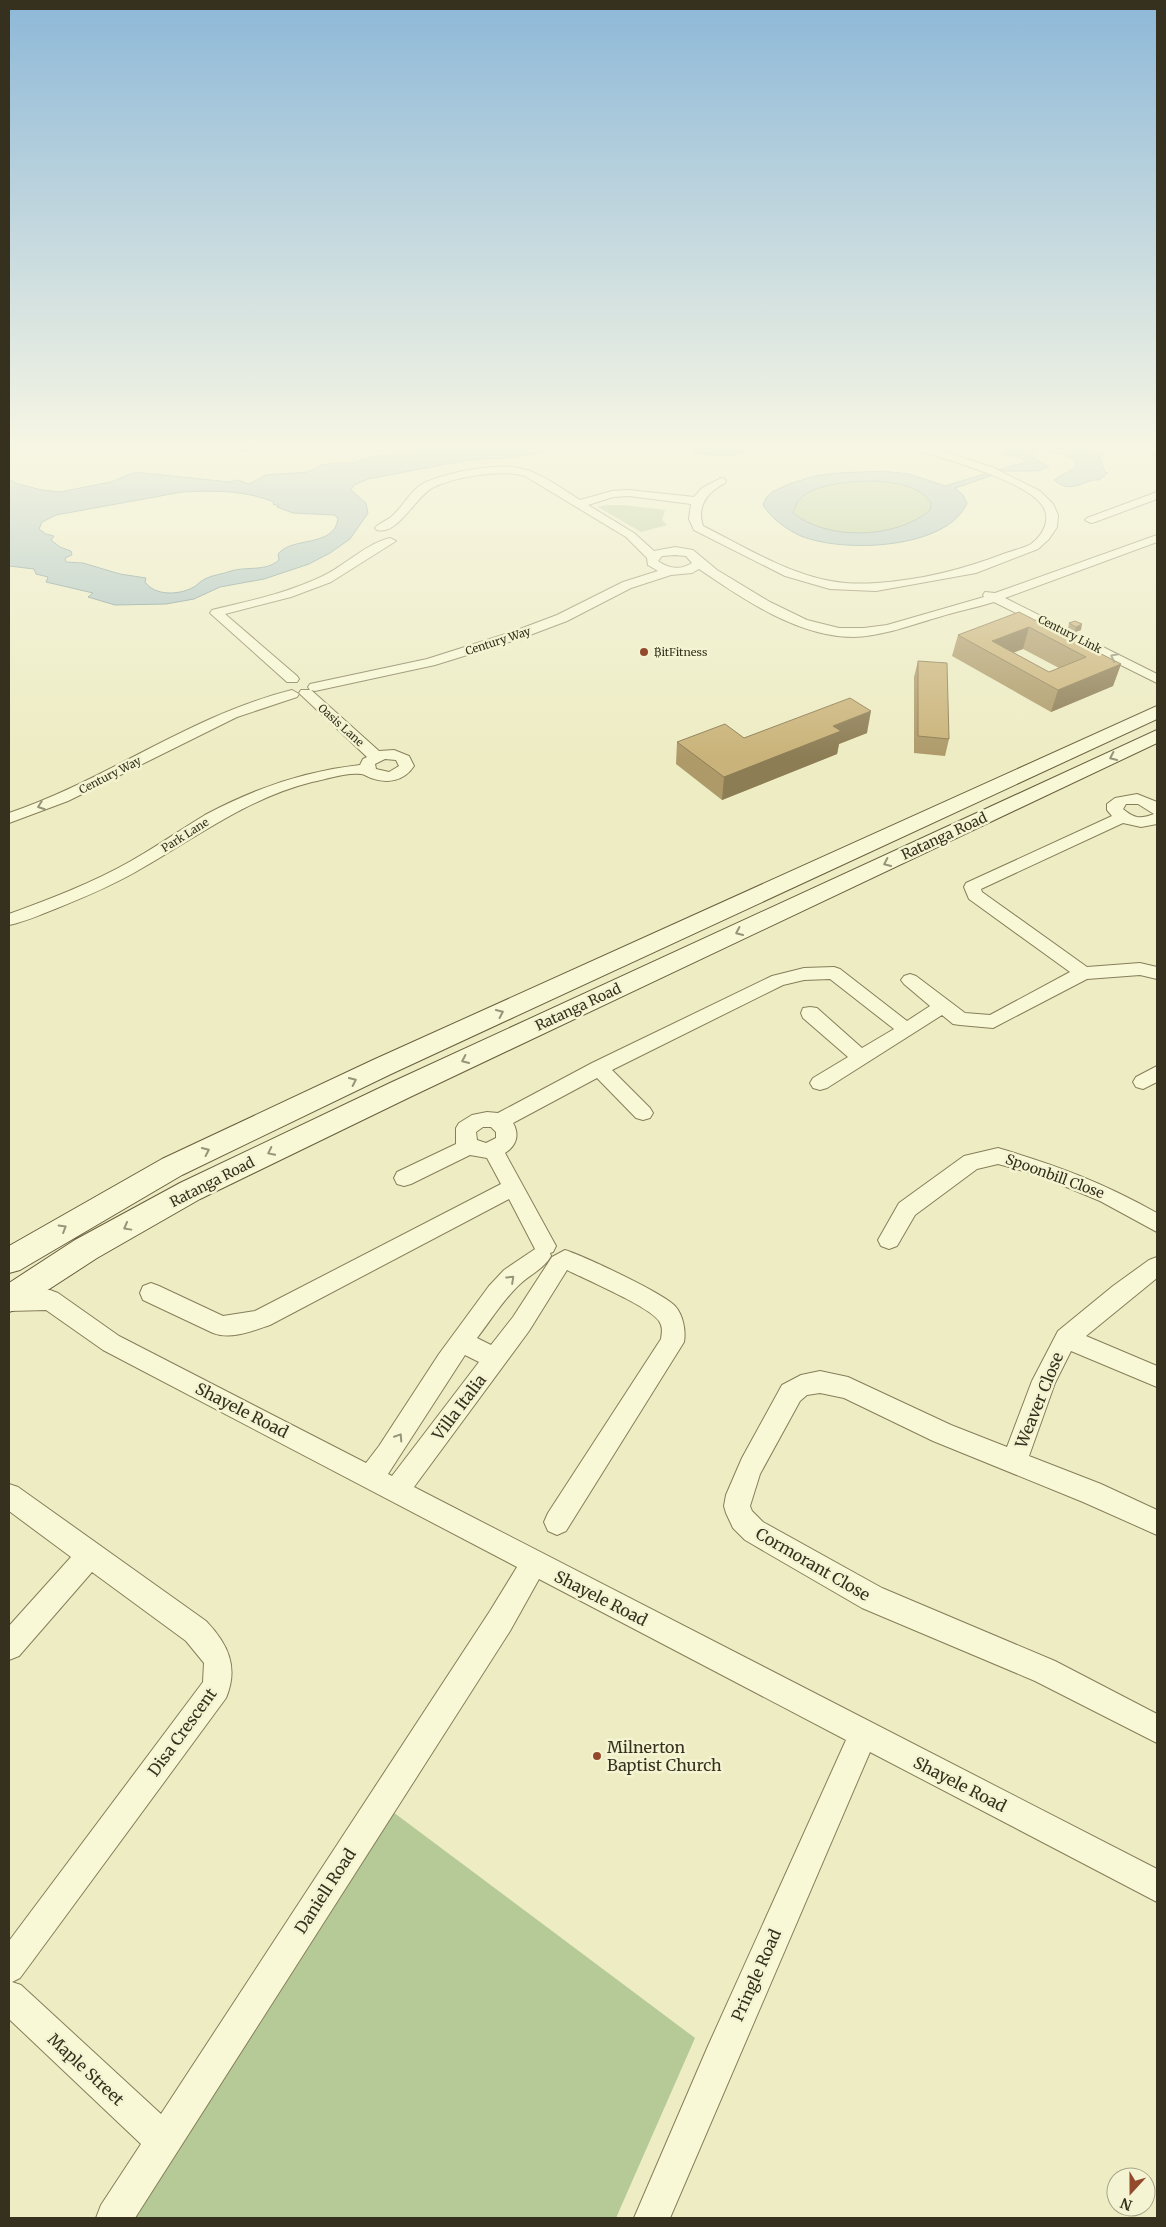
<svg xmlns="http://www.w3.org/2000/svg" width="1166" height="2227" font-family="Merriweather,serif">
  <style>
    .green { fill: #b5ca97 }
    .water { fill: #a5bfbf; stroke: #6c8c8d; fill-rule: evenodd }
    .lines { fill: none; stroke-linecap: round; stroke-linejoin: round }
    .minor-casing { stroke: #867e5a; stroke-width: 2 }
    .secondary-casing { stroke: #685f3d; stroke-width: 2 }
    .minor { fill: #f8f8d6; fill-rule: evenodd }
    .secondary { fill: #f8f8d6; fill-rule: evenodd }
    .wall { fill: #ae9a69; fill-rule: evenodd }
    .shaded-wall { fill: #8d7d55 }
    .building { fill: #cab37a; stroke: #8d7d55; fill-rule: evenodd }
    .oneway { stroke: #97947a }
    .poi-dot { fill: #934a2c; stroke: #f4f4d2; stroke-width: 2 }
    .labels { text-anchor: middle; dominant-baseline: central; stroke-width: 5; stroke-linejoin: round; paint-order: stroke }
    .far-street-label { font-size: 11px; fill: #36311e; stroke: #f4f4d2 }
    .far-poi-label { font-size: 11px; fill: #36311e; stroke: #f4f4d2; text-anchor: start }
    .street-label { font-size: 14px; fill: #36311e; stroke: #f4f4d2 }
    .near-street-label { font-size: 16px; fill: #36311e; stroke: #f4f4d2 }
    .near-poi-label { font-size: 16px; fill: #36311e; stroke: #f4f4d2; text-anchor: start }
  </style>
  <rect width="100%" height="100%" fill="#edecc3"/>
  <path class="green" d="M876,481C896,483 919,485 931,503L930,510C897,539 827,541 793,513C795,508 796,502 800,498C815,483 855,481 876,481Z
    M606,505H623L665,510L662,520L667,525L641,532L598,507Z
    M393,1812L695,2038L616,2218H132Z"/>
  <path class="water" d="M413,445H579L517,457L468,460L368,479L354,485L351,490L366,503L368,513L350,539L330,553L309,564L264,579L220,587L194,599L166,604L115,605L88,597L93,593L46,582L48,577L36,574L34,569L9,566V479L18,484L42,490L60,492L111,482L135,472L229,482L238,480L249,484L266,475L308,472L322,465L336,463H356L365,458L401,453ZM182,492C219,490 246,491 274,502L273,504L279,506L277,507L293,513L335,515L338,519C334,548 292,536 278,554L279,560C265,572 248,566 231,571C223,574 212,575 205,579C200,581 197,586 192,588C178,595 155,596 145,582L146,578L120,574L83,563L66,562L65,558L72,555L71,551L60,547L51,540L54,536L46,534L39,529L42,522L56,515Z
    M668,445H776L726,456L692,453L694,450L682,447L679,450Z
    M1011,445H1078L1104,455L1099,456L1105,472L1108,473L1099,480C1086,478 1072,496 1054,480L1076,467V460C1062,453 1049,450 1033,453L1032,457L1049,467L1037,471H1005L955,488L963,495L967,503C947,550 842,553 801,536C787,530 771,518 763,505L766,498L772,492L789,484L815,476L838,473L883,471L909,474L945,486L1025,462L1022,458L1001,454ZM876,481C896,483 919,485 931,503L930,510C897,539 827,541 793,513C795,508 796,502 800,499C815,483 855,481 876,481Z"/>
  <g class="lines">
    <g class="minor-casing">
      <path id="minor" d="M890,445H924L994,468L1040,491L1053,504L1058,515L1057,527L1049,539L1038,549L976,573L876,591L830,589L785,576L694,530L689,519L691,504L629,496L613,497L588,505L634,533L654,551L675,547L693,550L717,570L770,602L807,620L839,628H864L887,625L984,597L983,595L985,592L995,593L1157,535V542L1005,598L1157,674V683L994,602C975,608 957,611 939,617C911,625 883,636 854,637C798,637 743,599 699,569L692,573L671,575L631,588L567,621L522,638L435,665L315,691L311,690L379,751L394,750L409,756L414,766C404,781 388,784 371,778C368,777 364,774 361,774C346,772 327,779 312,782C249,798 199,835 144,867C116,884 85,897 55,909C40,915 24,922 9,925V914C50,899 92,883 131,861C156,847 180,830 205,815C253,789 305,771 360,765L363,759L367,757L299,693L301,690H310L308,687L310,684L427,659L512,632L557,615L623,582L658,571L648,565L647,558L626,537L525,476C501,469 456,477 434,487C416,495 398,536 377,530L375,528C379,523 386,521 391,517C403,507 411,489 426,482C449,472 499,462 523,469C543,474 562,489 580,500L612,491L629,490L694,497L702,488L721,478L725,479L726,481L725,483C708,492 696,505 703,526C743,546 786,573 831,581C846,584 862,584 877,583C921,580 965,569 1006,553C1014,550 1024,548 1031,544C1043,535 1052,519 1042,505C1024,480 944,459 914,449L908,451ZM675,555L686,556L692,563C681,570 669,569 658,561L662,556ZM385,759L396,760L399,766L389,772L376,769L375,764Z
        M1134,445H1148L1157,449V456Z
        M1157,492V499L1095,522L1091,523L1085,520L1087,518Z
        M390,538L396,541L331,582L291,597L225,614L297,676L299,679L297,682H287L210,613L212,610C249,601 288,593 323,576C346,565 365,544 390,538Z
        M292,690L299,694L297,697L237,717L68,801L9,823V813C107,780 191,715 292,690Z
        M1137,794L1157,802V824L1141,827L1123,823L981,889L982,892L1087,967L1140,963L1157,967V979L1140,975L1087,979L993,1028L960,1025L953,1024L942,1015L827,1088L820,1090L813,1088L810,1083L813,1078L848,1057L803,1018L801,1013L803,1008L810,1007L817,1008L862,1048L894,1029L830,979L804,980L783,985L612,1070L650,1108L653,1113L650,1118L643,1120L636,1118L597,1078L513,1123C520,1135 516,1146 505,1153L556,1246L553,1252L550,1253L551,1256C544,1269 529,1275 519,1285C503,1300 491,1320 477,1338L491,1345L513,1317L552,1257L565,1250C584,1256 663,1293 675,1306C683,1315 686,1330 684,1342L566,1531L557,1535L548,1531L544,1522L548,1513L661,1339C662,1332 663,1327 659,1321C650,1307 585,1279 567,1270L529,1331L414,1487L1157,1869V1902L870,1752L670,2218H634L708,2046L846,1740L539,1579L510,1631L135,2218H96L101,2205L141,2144L9,2019V1941L203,1682L204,1663L186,1641L92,1572L19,1656L9,1660V1626L71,1557L9,1511V1484L18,1487L206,1621C228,1644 239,1667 226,1698L20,1978L12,1982L21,1985L161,2114L490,1611L517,1567L103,1350L46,1310L9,1311V1291L50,1290L58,1293L119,1336L366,1463L379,1446L439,1354L489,1286L504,1270L535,1249L509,1199L270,1325C252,1331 232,1340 213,1333L143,1300L140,1293L143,1286L151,1283L159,1286L223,1316L255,1311L501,1184L487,1158L470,1155L411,1184L404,1186L397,1184L394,1178L397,1172L456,1144V1128L459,1123L472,1115L487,1112L498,1113L592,1063L772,976L804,968L834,967L840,969L907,1021L930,1006L904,984L901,980L904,976L910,974L916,976L965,1013L990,1015L1070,972L969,899L964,887L966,883L1112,816L1107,810V804L1115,798ZM1126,804H1138L1154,814C1140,819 1135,819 1123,809ZM483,1127H491L496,1132V1138L486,1143L477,1140L476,1132ZM465,1355L479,1362L392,1476L388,1474Z
        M1157,1066V1082L1143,1089L1136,1087L1133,1082L1136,1077Z
        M998,1148C1056,1165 1104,1183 1157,1213V1232L1100,1201L1035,1174L998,1164L977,1169L915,1215L897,1246L889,1249L881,1246L878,1240L899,1203L964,1156Z
        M1157,1257V1278L1086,1336L1157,1366V1387L1071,1351L1055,1383L1029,1456L1101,1484L1157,1510V1535L1083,1502L933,1441L844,1398L820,1393L807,1395L800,1401L760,1474L750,1506L752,1511L763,1522L882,1588L1055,1661L1157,1714V1743L1035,1681L862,1608L745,1540L733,1528L726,1513L724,1506L726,1495L742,1458L782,1385L801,1375L820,1371L848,1377L951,1425L1007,1447L1032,1381L1058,1331L1113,1286L1149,1260Z"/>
    </g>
    <g class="secondary-casing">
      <path id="secondary" d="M1157,706V719L391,1074L182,1175L20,1270L9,1273V1246L162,1159L373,1060Z
        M1157,730V743L410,1097L200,1199L97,1258L20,1308L9,1312V1283L75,1240L180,1183L390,1083Z"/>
    </g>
    <use href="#minor" class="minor"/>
    <use href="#secondary" class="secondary"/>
  </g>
  <path class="wall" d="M193,445H268L263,449L243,452Z
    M1019,612L1121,664L1113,686L1051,712L952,656L958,635ZM1023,649L1059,668L1049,672L1013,652Z
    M1069,623L1081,630L1075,632L1068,628Z
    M918,661L949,739L945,756L914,753V677Z
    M867,733L839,744L837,754L722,800L676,764L677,742L744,738Z"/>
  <path class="shaded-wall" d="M242,445H268L263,449L243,452Z
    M1082,624L1081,630L1075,632L1076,627Z
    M1029,627L1023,649L999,658L992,641Z
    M1121,664L1113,686L1051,712L1058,690Z
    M871,711L867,733L839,744L837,754L722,800L724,777L833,726Z"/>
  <path class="building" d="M1019,612L1121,664L1058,690L958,635ZM1029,627L1086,657L1049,672L992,641Z
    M1075,621L1082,624L1076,627L1069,623Z
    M918,661L947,663L949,739L918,736Z
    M850,698L871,711L833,726L841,731L724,777L677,742L725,724L744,738Z"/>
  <defs><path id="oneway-chevron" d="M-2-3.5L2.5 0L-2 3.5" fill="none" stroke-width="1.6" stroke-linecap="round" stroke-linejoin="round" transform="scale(1.25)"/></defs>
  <g class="oneway">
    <use href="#oneway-chevron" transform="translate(1114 657) rotate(-153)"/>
    <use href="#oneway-chevron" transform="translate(1113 757) rotate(155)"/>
    <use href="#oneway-chevron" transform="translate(41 806) rotate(160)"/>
    <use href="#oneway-chevron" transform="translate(887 863) rotate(155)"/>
    <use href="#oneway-chevron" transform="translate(739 932) rotate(155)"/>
    <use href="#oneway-chevron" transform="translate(500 1013) rotate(-25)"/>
    <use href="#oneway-chevron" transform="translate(465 1060) rotate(155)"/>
    <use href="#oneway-chevron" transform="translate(353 1081) rotate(-25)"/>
    <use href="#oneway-chevron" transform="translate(206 1151) rotate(-25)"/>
    <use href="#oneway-chevron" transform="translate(271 1152) rotate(154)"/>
    <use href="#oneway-chevron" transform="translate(127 1227) rotate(151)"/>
    <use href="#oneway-chevron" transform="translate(63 1228) rotate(-31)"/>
    <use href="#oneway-chevron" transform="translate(511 1279) rotate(-43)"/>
    <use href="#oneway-chevron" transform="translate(399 1437) rotate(-57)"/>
  </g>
  <linearGradient id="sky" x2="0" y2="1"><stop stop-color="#8db8d8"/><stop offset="0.59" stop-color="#f7f6e4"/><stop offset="1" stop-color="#f7f6e4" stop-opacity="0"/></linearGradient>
  <rect width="1166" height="757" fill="url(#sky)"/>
  <g class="poi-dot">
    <circle cx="644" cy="652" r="5"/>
    <circle cx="597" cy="1756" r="5"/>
  </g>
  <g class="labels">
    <g class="far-street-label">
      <text transform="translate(1070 634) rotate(27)">Century Link</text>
      <text transform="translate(498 641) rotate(-18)">Century Way</text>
      <text transform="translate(341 725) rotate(42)">Oasis Lane</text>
      <text transform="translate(110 775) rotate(-27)">Century Way</text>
      <text transform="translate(185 835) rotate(-32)">Park Lane</text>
    </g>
    <g class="far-poi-label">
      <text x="654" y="652">₿itFitness</text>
    </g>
    <g class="street-label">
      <text transform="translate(944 836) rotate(-25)">Ratanga Road</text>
      <text transform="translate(578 1007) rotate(-25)">Ratanga Road</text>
      <text transform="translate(1055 1176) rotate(20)">Spoonbill Close</text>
      <text transform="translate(212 1182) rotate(-27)">Ratanga Road</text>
    </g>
    <g class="near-street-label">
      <text transform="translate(1039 1400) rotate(-68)">Weaver Close</text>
      <text transform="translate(459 1407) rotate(-53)">Villa Italia</text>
      <text transform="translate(242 1410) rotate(27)">Shayele Road</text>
      <text transform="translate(813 1564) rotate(30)">Cormorant Close</text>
      <text transform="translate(601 1598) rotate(27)">Shayele Road</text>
      <text transform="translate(182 1732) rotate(-54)">Disa Crescent</text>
      <text transform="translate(960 1784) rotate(27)">Shayele Road</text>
      <text transform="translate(325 1891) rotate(-57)">Daniell Road</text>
      <text transform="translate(756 1975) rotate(-66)">Pringle Road</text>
      <text transform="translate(86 2069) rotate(43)">Maple Street</text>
    </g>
    <g class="near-poi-label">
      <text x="607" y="1747">Milnerton<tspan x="607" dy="18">Baptist Church</tspan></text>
    </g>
  </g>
  <rect width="1166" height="2227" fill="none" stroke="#36311e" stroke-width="20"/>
  <g transform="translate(1131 2192) rotate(201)"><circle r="24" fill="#f4f4d2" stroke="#a8a68a"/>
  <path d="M0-4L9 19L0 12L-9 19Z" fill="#934a2c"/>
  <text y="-8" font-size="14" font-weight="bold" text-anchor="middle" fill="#36311e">N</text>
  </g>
</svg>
